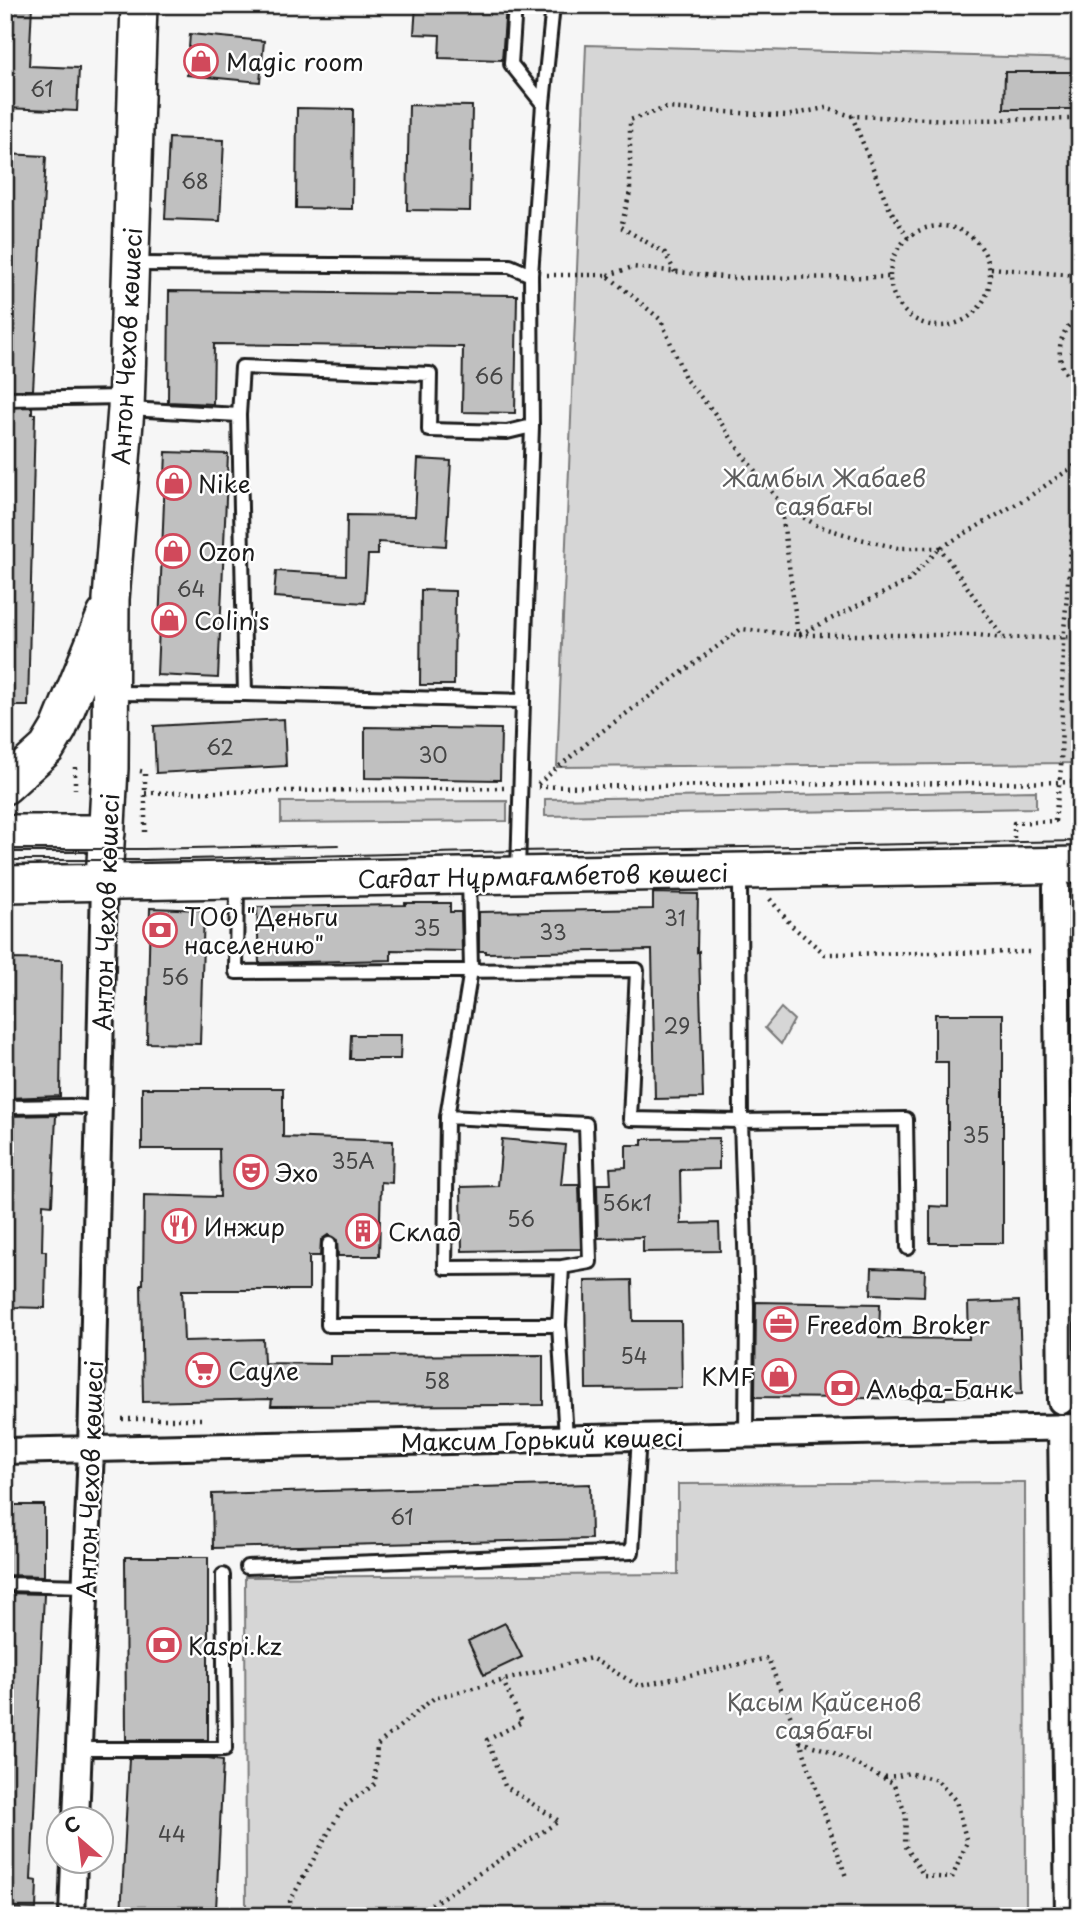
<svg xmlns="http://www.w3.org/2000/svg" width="1085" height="1921" font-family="'Playpen Sans',sans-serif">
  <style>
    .green { fill: #d6d6d6; stroke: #797979; stroke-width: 2 }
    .building { fill: #c0c0c0; stroke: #1c1c1c; stroke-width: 2 }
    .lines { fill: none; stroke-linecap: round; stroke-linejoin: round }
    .lane-casing { stroke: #1c1c1c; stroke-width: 18 }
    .street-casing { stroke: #1c1c1c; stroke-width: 30 }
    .secondary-casing { stroke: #1c1c1c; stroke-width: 40 }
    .path { stroke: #1c1c1c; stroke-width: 4.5; stroke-dasharray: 2 5; stroke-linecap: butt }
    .lane { stroke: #fff; stroke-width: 12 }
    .street { stroke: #fff; stroke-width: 24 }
    .secondary { stroke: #fff; stroke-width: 35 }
    .tram { stroke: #1c1c1c; stroke-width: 2 }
    .labels { text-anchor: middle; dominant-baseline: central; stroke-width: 5; stroke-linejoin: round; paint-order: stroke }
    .number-label { font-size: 21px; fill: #454545 }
    .poi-label { font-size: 24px; fill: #1c1c1c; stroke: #fff; text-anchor: start }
    .street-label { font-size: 24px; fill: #1c1c1c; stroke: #fff }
    .park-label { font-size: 24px; fill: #5d5d5d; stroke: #fff }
  </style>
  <rect width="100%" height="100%" fill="#f6f6f6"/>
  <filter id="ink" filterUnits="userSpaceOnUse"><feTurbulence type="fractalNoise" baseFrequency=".0143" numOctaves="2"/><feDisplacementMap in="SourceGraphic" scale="14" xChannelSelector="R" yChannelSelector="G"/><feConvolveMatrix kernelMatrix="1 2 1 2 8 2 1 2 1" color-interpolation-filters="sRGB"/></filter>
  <g filter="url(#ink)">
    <path class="green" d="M586,45L1080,59V763L557,767Z
      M1036,791V808L545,816V799Z
      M507,801V821L281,823V802Z
      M781,1008L794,1020L781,1044L765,1028Z
      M1025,1482L1026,1916H246L245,1577L678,1574V1484Z"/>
    <path class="building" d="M5,5H32L29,66L79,68L77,111L5,108Z
      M416,5H506L502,60L439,58L440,35L414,34Z
      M190,34L264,41L260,82L187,75Z
      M1005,72H1080V109H1004Z
      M409,105L472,106L470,211L407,210Z
      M297,108L353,109L352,209L296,208Z
      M169,138L224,140L220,221L165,219Z
      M5,154L46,156L33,390H5Z
      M169,291L517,295L515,413L462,412L463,347L214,344L213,404L168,402Z
      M32,407V414H35L28,706H5V408Z
      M166,452L228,454L218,678L157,675Z
      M418,459L451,461L446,546L378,542V555H368L365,603L274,597L276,571L346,575L347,515L415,516Z
      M421,590L455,591L454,685H420Z
      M284,719L286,766L156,773L154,726Z
      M365,727L501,729L500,780L365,778Z
      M653,893L698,894L697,952L699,951L703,1098L655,1099L652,950L486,953V951H479V912L653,909Z
      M405,903H450V912H461L462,951L391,950V960L259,963L257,907L405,905Z
      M150,908L204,910L200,1044L147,1043Z
      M10,959L62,960L60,1096L8,1098Z
      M935,1014H1003V1243H930V1206L948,1207V1062H935Z
      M351,1035H401L400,1059H350Z
      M142,1088H283V1137L393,1141L392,1183L381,1182L379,1256H338L337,1240L328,1235L321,1240L320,1256H309V1290H182L184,1341L263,1339L264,1363L330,1364V1356L543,1355V1405L271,1406L272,1399L143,1402L141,1284H143L144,1195L220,1197L219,1149H142Z
      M56,1115L52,1205L43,1204L42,1251H46L45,1308L5,1307V1118L8,1116Z
      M719,1138V1169L680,1170L681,1224L719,1223L720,1251L643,1252V1237L598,1238L597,1184H611L610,1168L626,1167V1145H642V1139Z
      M502,1139L565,1145L561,1185H579L581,1249L462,1251L461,1187L498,1186Z
      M872,1268L925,1270L924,1296L871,1294Z
      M632,1280L633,1321H681L682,1388L586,1389L585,1281Z
      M1019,1301L1022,1394L945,1397V1399L755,1397L756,1302L880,1304L879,1338L969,1339L968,1303Z
      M590,1484L591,1539L213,1548L212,1494Z
      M5,1505H44V1576L5,1575Z
      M125,1557H208V1740H126Z
      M5,1593L44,1594L31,1880L37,1881L36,1909L5,1908Z
      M505,1623L522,1657L484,1675L468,1641Z
      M129,1758H208L223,1760L216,1910L199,1909L198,1916H121Z"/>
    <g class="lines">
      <g class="lane-casing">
        <path id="lane" d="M515,5L511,64L543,104
          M134,264L510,266L531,275
          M5,399L124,397
          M128,409L239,415L245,694L523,701L518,871
          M239,415L242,367L430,374L429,430L507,432L532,426
          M112,693L245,694
          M523,701L532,426L531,275L543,104L553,5
          M469,877L471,970L447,1117L586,1124L590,1262L562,1267L559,1325L566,1438
          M237,882L236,972L637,970L630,1119L741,1121L740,873
          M5,1107L70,1106L99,1108
          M447,1117L445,1268L562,1267
          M329,1244L328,1325H559
          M746,1434L747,1306L741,1121L906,1119L908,1248
          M247,1567L632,1552L639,1436
          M5,1584L85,1586
          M79,1749H225L223,1575"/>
      </g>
      <g class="street-casing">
        <path id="street" d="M1056,888L1061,1401
          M1061,1427L1068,1916
          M5,1451L1080,1427
          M76,1820L91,1449L104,882
          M72,1916L74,1862"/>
      </g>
      <g class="secondary-casing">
        <path id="secondary" d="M5,786L47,748L59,728L105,615
          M5,833H107
          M104,882L110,768L111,599L126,409L139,5
          M5,884L1080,865"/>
      </g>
      <path class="path" d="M890 276a50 50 0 1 1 100 0a50 50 0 1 1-100 0Z
        M908,238L888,206L852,116L956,120L1080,119
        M991,268L1080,276
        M675,272L665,253L621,227L630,192V120L666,108L786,116L825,108L852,116
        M547,275H607L661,320L686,380L713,411L742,454L781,504L818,526L860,539L898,548H940L1003,638L1080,637
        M608,275L633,267L732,278L889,277
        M1078,276L1080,261
        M1080,317C1054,329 1052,373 1080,385
        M781,504L798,635H978L1002,638
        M1072,533L1080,483
        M75,767V789
        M140,771L145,772V836
        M538,784L597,735L741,629L798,635L908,581L940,548L1030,496L1080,462
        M538,787L1080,782
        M145,793L505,788
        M1014,838V823L1055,821L1061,768L1063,643L1072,533L1080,525
        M770,899L792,926L825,954L1032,952
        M122,1419H204
        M800,1742L830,1751L893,1783L906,1815L905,1845L924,1876L952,1878L967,1842L956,1801L937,1780L909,1773L898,1776L881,1777
        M290,1916L292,1913L290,1901L343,1807L375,1784L377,1745L434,1698L591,1658L639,1686L768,1658L800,1741L846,1877
        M414,1916L559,1821L505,1786L487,1740L522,1722L503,1681"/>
      <use href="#lane" class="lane"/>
      <use href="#street" class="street"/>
      <use href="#secondary" class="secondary"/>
      <path class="tram" d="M5,849H144L338,845
        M5,860H145L519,851L1080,841"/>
    </g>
  </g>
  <defs>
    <g id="shop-ring" transform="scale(1.75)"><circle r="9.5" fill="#fff" stroke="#d1495b" stroke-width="1.5"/><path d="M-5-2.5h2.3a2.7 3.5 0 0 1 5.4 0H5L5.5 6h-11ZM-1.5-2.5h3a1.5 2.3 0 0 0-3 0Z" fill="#d1495b"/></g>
    <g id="bank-ring" transform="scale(1.75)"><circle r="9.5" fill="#fff" stroke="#d1495b" stroke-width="1.5"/><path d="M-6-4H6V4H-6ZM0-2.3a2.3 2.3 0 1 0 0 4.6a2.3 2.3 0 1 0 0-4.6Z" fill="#d1495b"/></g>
    <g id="theatre-ring" transform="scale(1.75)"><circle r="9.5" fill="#fff" stroke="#d1495b" stroke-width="1.5"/><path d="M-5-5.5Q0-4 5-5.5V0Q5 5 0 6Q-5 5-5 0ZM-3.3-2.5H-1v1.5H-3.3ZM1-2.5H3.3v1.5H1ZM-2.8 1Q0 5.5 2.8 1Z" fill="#d1495b"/></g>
    <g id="restaurant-ring" transform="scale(1.75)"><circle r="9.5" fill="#fff" stroke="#d1495b" stroke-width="1.5"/><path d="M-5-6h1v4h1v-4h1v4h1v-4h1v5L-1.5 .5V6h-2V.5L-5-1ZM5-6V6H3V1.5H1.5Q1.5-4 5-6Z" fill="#d1495b"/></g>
    <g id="building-ring" transform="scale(1.75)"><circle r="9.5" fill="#fff" stroke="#d1495b" stroke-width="1.5"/><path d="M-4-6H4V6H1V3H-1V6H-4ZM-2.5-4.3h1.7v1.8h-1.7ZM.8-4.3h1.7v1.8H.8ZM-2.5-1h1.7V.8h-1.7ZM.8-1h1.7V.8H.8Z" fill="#d1495b"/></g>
    <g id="office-ring" transform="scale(1.75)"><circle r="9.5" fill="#fff" stroke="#d1495b" stroke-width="1.5"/><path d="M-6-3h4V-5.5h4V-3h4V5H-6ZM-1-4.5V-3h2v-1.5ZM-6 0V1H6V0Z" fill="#d1495b"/></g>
    <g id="supermarket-ring" transform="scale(1.75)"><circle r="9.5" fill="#fff" stroke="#d1495b" stroke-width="1.5"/><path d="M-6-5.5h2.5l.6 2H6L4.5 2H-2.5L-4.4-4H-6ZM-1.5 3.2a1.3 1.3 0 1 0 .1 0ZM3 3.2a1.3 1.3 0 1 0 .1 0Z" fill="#d1495b"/></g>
  </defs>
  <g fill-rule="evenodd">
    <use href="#shop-ring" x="201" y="61"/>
    <use href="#shop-ring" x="174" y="483"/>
    <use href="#shop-ring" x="173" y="551"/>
    <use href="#shop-ring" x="169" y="620"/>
    <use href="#bank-ring" x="160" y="930"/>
    <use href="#theatre-ring" x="251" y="1172"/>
    <use href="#restaurant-ring" x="179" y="1226"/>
    <use href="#building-ring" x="363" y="1231"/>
    <use href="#office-ring" x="781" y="1324"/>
    <use href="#supermarket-ring" x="203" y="1370"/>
    <use href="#shop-ring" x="779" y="1376"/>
    <use href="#bank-ring" x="842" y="1388"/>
    <use href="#bank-ring" x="164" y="1645"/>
  </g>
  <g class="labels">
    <g class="number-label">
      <text x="42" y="88">61</text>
      <text x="195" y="180">68</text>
      <text x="489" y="375">66</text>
      <text x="191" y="588">64</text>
      <text x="220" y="746">62</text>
      <text x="433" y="754">30</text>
      <text x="675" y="917">31</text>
      <text x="427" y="927">35</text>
      <text x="553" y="931">33</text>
      <text x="175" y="976">56</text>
      <text x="677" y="1025">29</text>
      <text x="976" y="1134">35</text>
      <text x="353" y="1160">35А</text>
      <text x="627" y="1202">56к1</text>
      <text x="521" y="1218">56</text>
      <text x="634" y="1355">54</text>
      <text x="437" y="1380">58</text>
      <text x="402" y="1516">61</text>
      <text x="172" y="1833">44</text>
    </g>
    <g class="poi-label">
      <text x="226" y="61">Magic room</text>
      <text x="198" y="483">Nike</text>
      <text x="198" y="551">Ozon</text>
      <text x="194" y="620">Colin's</text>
      <text x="184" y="916">ТОО "Деньги<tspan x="184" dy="28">населению"</tspan></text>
      <text x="276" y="1172">Эхо</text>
      <text x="204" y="1226">Инжир</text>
      <text x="388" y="1231">Склад</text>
      <text x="806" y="1324">Freedom Broker</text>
      <text x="228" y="1370">Сауле</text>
      <text x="754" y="1376" text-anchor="end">KMF</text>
      <text x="866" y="1388">Альфа-Банк</text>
      <text x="188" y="1645">Kaspi.kz</text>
    </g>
    <g class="street-label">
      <text transform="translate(126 346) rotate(-87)">Антон Чехов көшесі</text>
      <text transform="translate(543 875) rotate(-1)">Сағдат Нұрмағамбетов көшесі</text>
      <text transform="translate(105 912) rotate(-88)">Антон Чехов көшесі</text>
      <text transform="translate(542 1439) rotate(-1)">Максим Горький көшесі</text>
      <text transform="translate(89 1479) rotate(-88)">Антон Чехов көшесі</text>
    </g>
    <g class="park-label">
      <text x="824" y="477">Жамбыл Жабаев<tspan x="824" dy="28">саябағы</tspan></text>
      <text x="824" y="1701">Қасым Қайсенов<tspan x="824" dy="28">саябағы</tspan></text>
    </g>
  </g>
  <rect width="1085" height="1921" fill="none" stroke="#fff" stroke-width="28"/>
  <rect x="14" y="14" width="1057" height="1893" fill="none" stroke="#1c1c1c" stroke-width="2.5" filter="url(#ink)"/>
  <g transform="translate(80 1840) rotate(332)"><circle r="33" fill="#ffffff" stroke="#a4a4a4" stroke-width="2"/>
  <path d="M0-5L12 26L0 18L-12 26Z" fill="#d1495b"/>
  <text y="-10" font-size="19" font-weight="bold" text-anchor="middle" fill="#1c1c1c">С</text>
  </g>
</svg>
